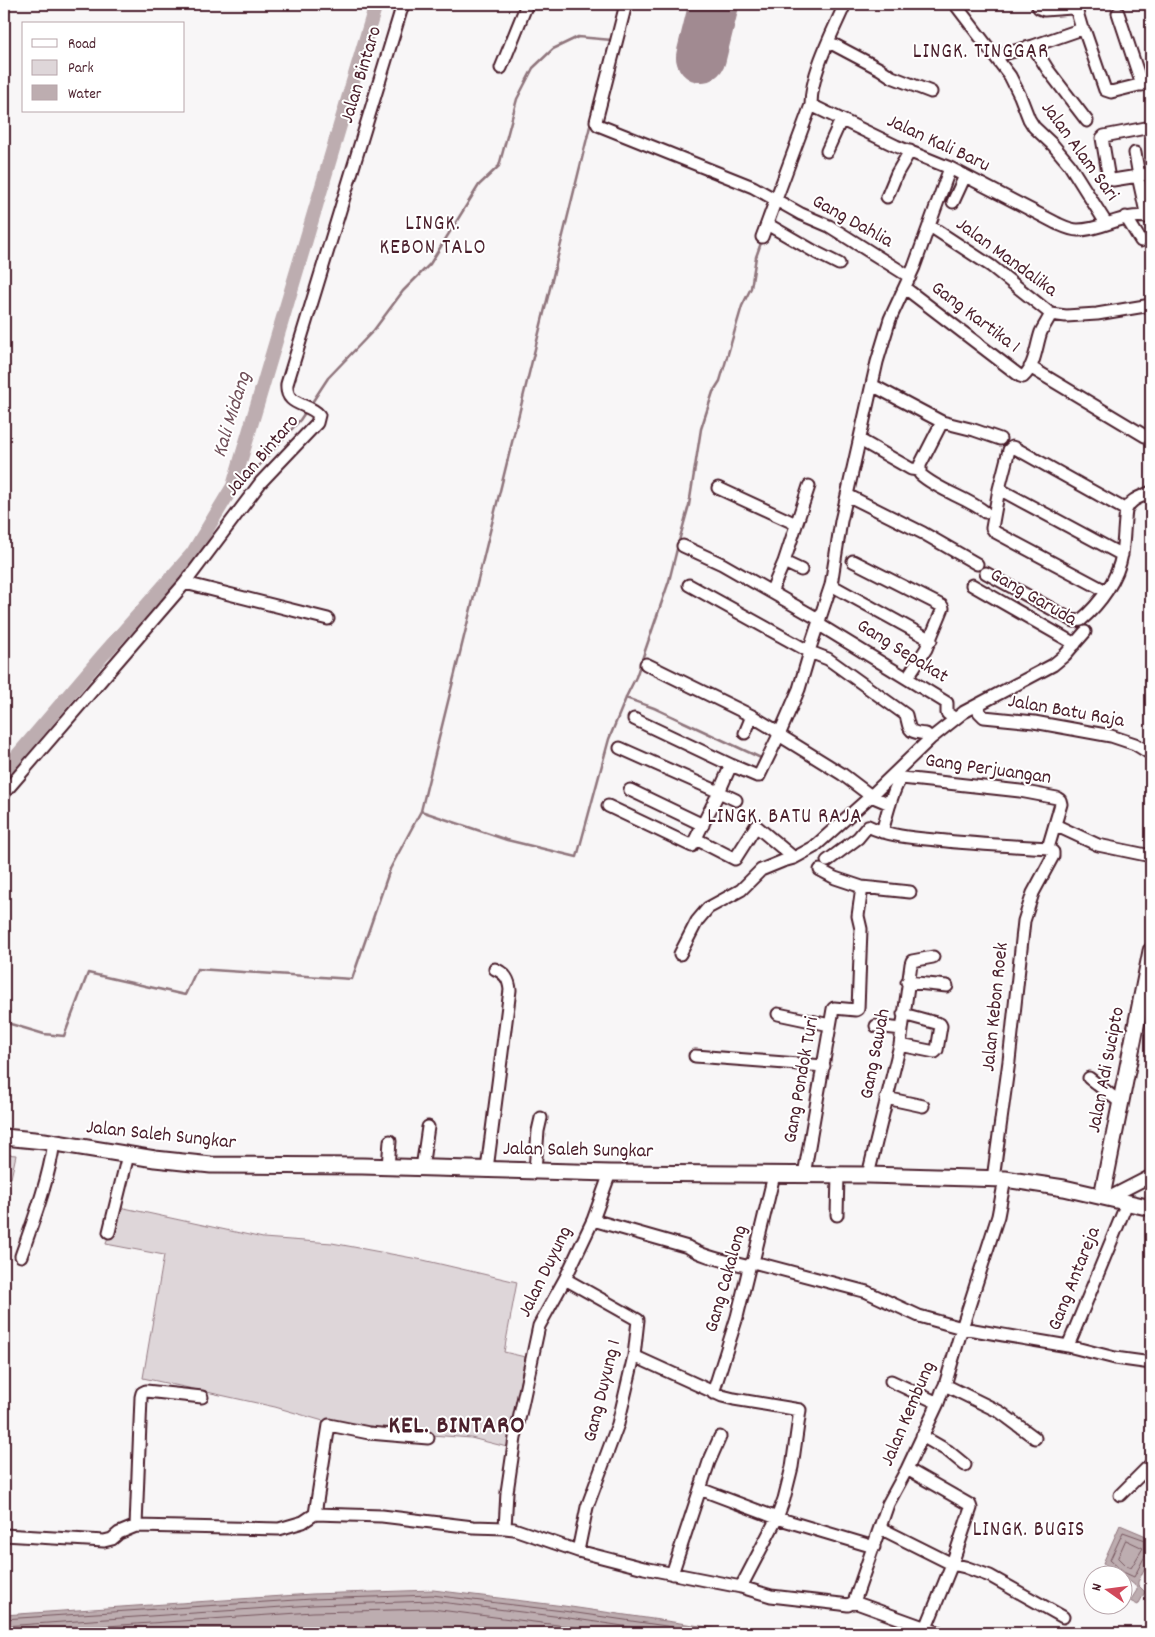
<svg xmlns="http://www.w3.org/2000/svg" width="1155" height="1637" font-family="Dekko,sans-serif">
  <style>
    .green { fill: #ded6d9; stroke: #947a82 }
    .water { fill: #bdadb0; stroke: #8f747b }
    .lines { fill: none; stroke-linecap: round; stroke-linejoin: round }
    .shore { stroke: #785860; stroke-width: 1 }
    .stream { stroke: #8f747b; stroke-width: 2.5 }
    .river { stroke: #bdadb0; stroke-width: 14 }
    .runway { stroke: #a18a91; stroke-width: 50 }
    .minor-casing { stroke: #4a1f2b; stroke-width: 15 }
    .highway-casing { stroke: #4a1f2b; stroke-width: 19 }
    .minor { stroke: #fff; stroke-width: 11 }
    .highway { stroke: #fff; stroke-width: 15 }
    .labels { text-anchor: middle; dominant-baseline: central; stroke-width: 4; stroke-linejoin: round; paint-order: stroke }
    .street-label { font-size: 20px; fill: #4a1f2b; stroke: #fff }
    .neighbourhood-label { font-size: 21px; letter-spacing: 1px; fill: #4a1f2b; stroke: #fff }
    .water-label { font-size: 21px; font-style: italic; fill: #72515a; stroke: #fff }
    .district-label { font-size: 25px; font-weight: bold; letter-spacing: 1px; fill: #4a1f2b; stroke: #fff }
  </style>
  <rect width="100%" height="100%" fill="#f8f6f7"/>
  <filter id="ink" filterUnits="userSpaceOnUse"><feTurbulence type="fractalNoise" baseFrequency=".02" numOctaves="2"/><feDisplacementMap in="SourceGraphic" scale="10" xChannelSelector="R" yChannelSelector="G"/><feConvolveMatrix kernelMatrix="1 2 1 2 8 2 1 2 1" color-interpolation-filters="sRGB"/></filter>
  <g filter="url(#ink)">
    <path class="green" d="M1101,4H1151V8Z
      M4,1154L16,1155L11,1178L4,1177Z
      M115,1206L263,1238L332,1243L423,1260L517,1282L504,1352L525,1357L507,1447L471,1438L405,1433L337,1425L275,1407L143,1378L164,1255L106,1244Z"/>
    <path class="water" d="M1120,1525L1151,1538V1557H1150L1138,1582V1585L1145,1592L1138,1605L1130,1601L1137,1590L1136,1586L1123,1576L1122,1574H1120L1103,1563Z
      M433,1590L564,1606L748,1633H4V1615L312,1594Z"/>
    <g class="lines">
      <path class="shore" d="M1126,1540L1143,1548L1131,1568L1126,1566L1118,1558Z
        M1151,1542L1123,1532L1110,1560L1123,1572L1134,1577L1145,1556L1151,1554
        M4,1619L312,1599L432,1595L563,1611L714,1633
        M4,1626L312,1605L432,1601L562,1617L671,1633
        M4,1633L313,1612L432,1609L620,1633"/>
      <path class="stream" d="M311,404L328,378L374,330L403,291L430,264L479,185L499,166L517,99L533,68L553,49L578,37L612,40
        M233,486L256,469L300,420L306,411
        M626,697L636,677L669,581L679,541L689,505L701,429L713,392L720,381L742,306L751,288L756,257L762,240
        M421,811L507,840L577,857L609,739L626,698L654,708L763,759
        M4,1022L44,1034L64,1036L88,973L185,995L197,969L352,979L390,869L421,811L591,122"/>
      <path class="river" d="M4,771L102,656L192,554L233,486L376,4"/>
      <path class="runway" d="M701,57L714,4"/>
      <g class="minor-casing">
        <path id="minor" d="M626,4L596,121L598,125L753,187L801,214L829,226L910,277
          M845,4C832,34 811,72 811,105L896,146L950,168L1056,223C1063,226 1070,230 1078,230C1105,230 1123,211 1151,218
          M955,4L1010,76L1020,96L1029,119L1034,127L1053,145L1069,164L1106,223
          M1037,4L1039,8L1044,10L1072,8L1077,12L1082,29
          M1118,13L1142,85
          M829,42L880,69L892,77L931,92
          M1033,46L1048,70L1087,121
          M996,56L1033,46L1082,29L1085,32L1105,90L1111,92L1151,82
          M501,68L527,4
          M827,151L841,120
          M1135,153L1139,176
          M950,168L914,267L890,319L877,362L847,495L923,533L977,564
          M1138,176L1113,180L1109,179L1102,138L1104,136L1151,127
          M887,197L897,173L910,151
          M953,202L965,176
          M1126,217L1141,241
          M1147,217L1138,176L1151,173
          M767,224L817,253L839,264
          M930,226L991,266L1051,314L1066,316L1097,314L1151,305
          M762,237L811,105
          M905,288L1020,376L1023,377C1035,367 1036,346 1041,332C1044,326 1048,320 1051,314
          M1030,367L1145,436L1151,437
          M872,385L942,422L920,465V474C939,491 966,497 985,512
          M942,422L974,430L1000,439
          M860,440L911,469L919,470
          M718,488L796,524
          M999,489L1122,555
          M683,546L722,564L820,620
          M853,561L942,606L943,608L926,649L907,678
          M784,562L801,570
          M986,573L1074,621L1081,620C1100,604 1118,579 1122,554C1124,540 1124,525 1126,510C1130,499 1141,497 1151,492
          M185,583L328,619
          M689,585L810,652L828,659L906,715C910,731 908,732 926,734L930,739
          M831,585L931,640
          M972,585L1075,644
          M1106,591L995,532L992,528L999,489L1009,450L1012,447L1015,448L1126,510
          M771,592L784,562L809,486
          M818,624L947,703V713L955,719
          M809,651L831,585L841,521L847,495
          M646,664L752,716L775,730L779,735L842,774L871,796L890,804
          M978,706L979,712L984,717L1034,722L1111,736L1135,744L1151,754
          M634,719L731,765
          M745,733L752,716
          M620,748L719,792L731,765L757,776H759L779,735L799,689L810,652
          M630,790L703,825
          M4,793L185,583L261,482L317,423L319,415C308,402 285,407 287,384L403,4
          M608,806L692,846L719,792L736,800
          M1055,825L1098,845L1151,856
          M696,839L735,859L756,826L794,858
          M827,861L858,838L868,826C888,836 913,838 936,840C973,844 1011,846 1048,848L1061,804L1060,800L1057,798L1020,791L902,778C893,785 886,819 882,832
          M820,870L835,878L862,887
          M680,954L697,921L708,908L741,890L761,870L783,861L794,858L814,847L871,796L930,739L964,712L1053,665L1065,655L1085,632
          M907,982L947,986
          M778,1014L830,1025
          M876,1026L902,1029
          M900,1045L935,1052L937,1050L941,1026L940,1024L903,1014
          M695,1056L824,1066
          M1089,1078L1121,1103
          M886,1098L923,1106
          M388,1167L390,1141
          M422,1168L428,1127
          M487,1169L510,990C509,979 505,973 495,969
          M535,1170L538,1131L541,1118
          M610,1173L593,1220L565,1279L539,1326L515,1438L507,1492L505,1528L514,1529L578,1551L644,1568L741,1587L771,1596L841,1604L848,1605L854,1602L940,1633
          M804,1175L833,1009L834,1008L856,1010L858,1009L861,929L858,916L862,887L910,892
          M868,1175L900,1045L911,964L912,961L933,957
          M993,1179L1009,1061L1024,921L1033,893L1053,856V852L1048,848
          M1108,1198L1151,1176
          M837,1215L838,1175
          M593,1220L688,1247C705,1258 729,1261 749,1267
          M109,1232L128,1155
          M21,1256C34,1219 48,1182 54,1143
          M753,1262L867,1292L919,1316L962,1328L1068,1346L1115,1358L1151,1363
          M565,1279L638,1320L634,1356L618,1424L587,1507L578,1551
          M1068,1346L1127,1203
          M634,1356L722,1396L734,1399L800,1410L792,1467L784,1499L777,1518L741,1587
          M891,1381L938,1403
          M945,1385L1000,1412L1035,1438
          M713,1393L737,1317L750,1264L753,1262L774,1175
          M922,1436L948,1451L965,1465
          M907,1469L970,1505L971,1508L952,1564L926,1628
          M700,1489L777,1518L874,1547
          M1120,1495L1151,1464
          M315,1514L329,1425L369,1433L428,1438
          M136,1526L141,1397L142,1393L146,1391L202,1397
          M880,1528L952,1564L965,1567L990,1576L1063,1617
          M4,1535L104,1541L112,1539L119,1533L136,1526L279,1529L303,1522L315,1514L382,1516L473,1527L505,1528
          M672,1574L709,1462L720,1437
          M854,1602L888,1504L907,1469L938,1403L942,1391L945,1385L962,1328L998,1216L1005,1179
          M1151,1633V1632"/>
      </g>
      <g class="highway-casing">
        <path id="highway" d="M4,1137L44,1141L155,1159L211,1165L362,1166L610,1173L868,1175L1005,1179L1064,1188L1151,1208
          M1102,1196L1151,951"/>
      </g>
      <use href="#minor" class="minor"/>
      <use href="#highway" class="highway"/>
    </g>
  </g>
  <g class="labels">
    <g class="street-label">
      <text transform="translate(362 75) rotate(-73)">Jalan Bintaro</text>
      <text transform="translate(938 144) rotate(25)">Jalan Kali Baru</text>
      <text transform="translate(1079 152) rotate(54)">Jalan Alam Sari</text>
      <text transform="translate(852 222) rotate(29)">Gang Dahlia</text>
      <text transform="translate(1006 258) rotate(36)">Jalan Mandalika</text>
      <text transform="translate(975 318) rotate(37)">Gang Kartika 1</text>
      <text transform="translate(263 456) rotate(-49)">Jalan Bintaro</text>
      <text transform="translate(1033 598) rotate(30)">Gang Garuda</text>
      <text transform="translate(902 652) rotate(32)">Gang Sepakat</text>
      <text transform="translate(1066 712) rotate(10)">Jalan Batu Raja</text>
      <text transform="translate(988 770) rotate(8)">Gang Perjuangan</text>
      <text transform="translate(996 1007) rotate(-84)">Jalan Kebon Roek</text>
      <text transform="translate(876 1054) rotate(-79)">Gang Sawah</text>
      <text transform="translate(1107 1070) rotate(-79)">Jalan Adi Sucipto</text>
      <text transform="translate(802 1080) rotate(-80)">Gang Pondok Turi</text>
      <text transform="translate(161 1136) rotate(6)">Jalan Saleh Sungkar</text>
      <text transform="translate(578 1151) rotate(1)">Jalan Saleh Sungkar</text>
      <text transform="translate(546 1272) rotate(-64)">Jalan Duyung</text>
      <text transform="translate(727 1279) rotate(-74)">Gang Cakalong</text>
      <text transform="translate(1075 1279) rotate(-68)">Gang Antareja</text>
      <text transform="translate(603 1391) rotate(-76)">Gang Duyung 1</text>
      <text transform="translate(909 1414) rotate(-67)">Jalan Kembung</text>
    </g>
    <g class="neighbourhood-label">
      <text x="981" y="53">LINGK. TINGGAR</text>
      <text x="433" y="225">LINGK.<tspan x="433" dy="24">KEBON TALO</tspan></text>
      <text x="785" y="818">LINGK. BATU RAJA</text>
      <text x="1029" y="1531">LINGK. BUGIS</text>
    </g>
    <g class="water-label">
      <text transform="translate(233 415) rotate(-73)">Kali Midang</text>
    </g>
    <g class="district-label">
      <text x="457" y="1427">KEL. BINTARO</text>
    </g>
  </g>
  <rect width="1155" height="1637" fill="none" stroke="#fff" stroke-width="20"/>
  <rect x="10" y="10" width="1135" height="1617" fill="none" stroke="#4a1f2b" stroke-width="2" filter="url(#ink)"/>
  <rect x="22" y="22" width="162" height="90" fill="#ffffff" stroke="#b7a5aa"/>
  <rect x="32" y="39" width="25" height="8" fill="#ffffff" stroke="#b7a5aa"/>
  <text x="68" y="48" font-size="15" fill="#4a1f2b">Road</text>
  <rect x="32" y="60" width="25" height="15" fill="#ded6d9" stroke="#b7a5aa"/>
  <text x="68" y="72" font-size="15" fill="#4a1f2b">Park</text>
  <rect x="32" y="85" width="25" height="15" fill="#bdadb0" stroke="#b7a5aa"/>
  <text x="68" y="98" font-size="15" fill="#4a1f2b">Water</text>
  <g transform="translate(1108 1590) rotate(284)"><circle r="24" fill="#ffffff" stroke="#b7a5aa"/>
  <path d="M0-4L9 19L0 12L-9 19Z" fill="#d1495b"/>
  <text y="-8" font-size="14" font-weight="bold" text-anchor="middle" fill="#4a1f2b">N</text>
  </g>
</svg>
